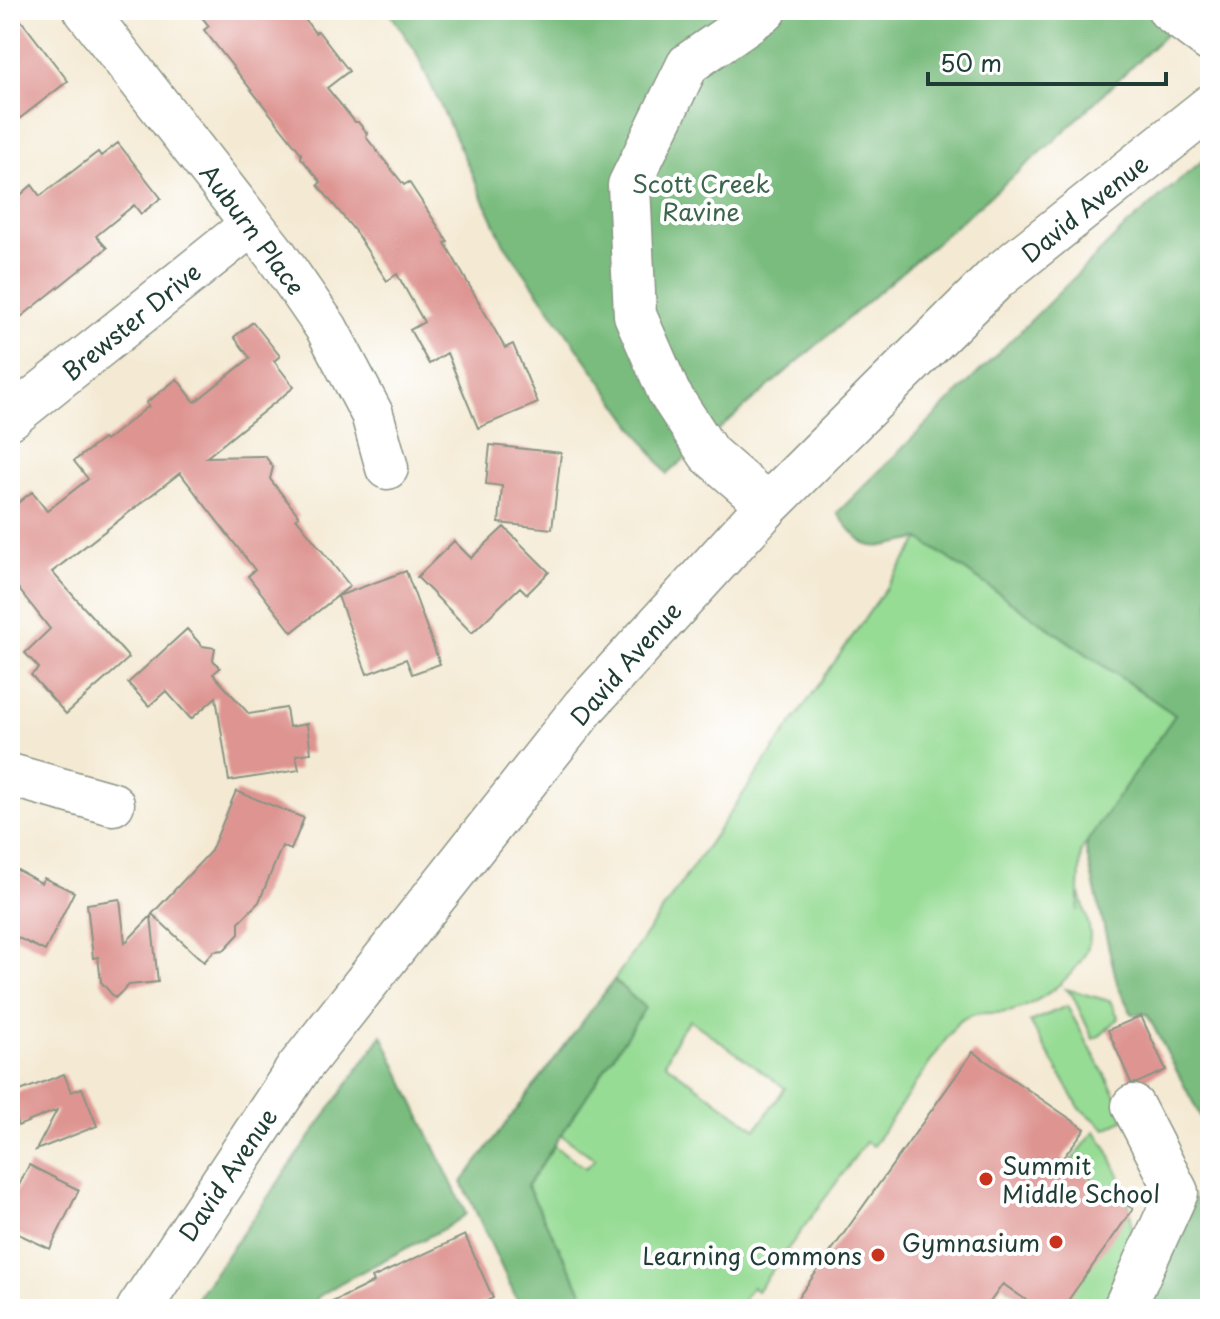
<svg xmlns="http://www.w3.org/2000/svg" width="1220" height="1319" font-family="'Playpen Sans',sans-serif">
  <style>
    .green { fill: #97dc95; stroke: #5b8c64; stroke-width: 2; fill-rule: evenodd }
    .forest { fill: #79bc7e; stroke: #4c7c59; stroke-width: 2 }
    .building { fill: #de9592 }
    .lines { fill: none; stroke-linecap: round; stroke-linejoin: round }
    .minor-casing { stroke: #8a9484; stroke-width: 45 }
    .major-casing { stroke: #8a9484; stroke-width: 47 }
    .minor { stroke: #fff; stroke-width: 42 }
    .major { stroke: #fff; stroke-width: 44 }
    .poi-dot { fill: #c8321e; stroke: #fff; stroke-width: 3 }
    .labels { text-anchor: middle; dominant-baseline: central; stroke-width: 8; stroke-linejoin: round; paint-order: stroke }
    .park-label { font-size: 24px; fill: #3d654c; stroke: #fff }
    .street-label { font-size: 24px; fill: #1f3d34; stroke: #fff }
    .poi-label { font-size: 24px; fill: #1f3d34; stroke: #fff; text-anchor: end }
  </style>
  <rect width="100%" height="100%" fill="#fff"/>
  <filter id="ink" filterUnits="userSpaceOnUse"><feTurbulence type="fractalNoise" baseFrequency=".0125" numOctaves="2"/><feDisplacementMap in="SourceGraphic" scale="16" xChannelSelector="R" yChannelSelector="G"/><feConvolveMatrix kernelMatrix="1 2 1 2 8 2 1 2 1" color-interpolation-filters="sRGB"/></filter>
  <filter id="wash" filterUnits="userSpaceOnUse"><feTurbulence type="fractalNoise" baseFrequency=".006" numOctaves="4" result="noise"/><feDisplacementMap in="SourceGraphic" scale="32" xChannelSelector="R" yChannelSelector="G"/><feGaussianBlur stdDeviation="1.8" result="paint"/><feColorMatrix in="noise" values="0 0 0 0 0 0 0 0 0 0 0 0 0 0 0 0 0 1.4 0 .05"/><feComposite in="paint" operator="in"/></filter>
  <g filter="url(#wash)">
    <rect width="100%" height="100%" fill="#f4ead4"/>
    <path class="green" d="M920,539L1175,715L1081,851L1078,911L1080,893C1083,906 1090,923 1090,936C1089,969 1036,1008 1006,1012C985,1015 978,1009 958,1022L873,1146L866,1142L757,1291L752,1287L737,1309H591L527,1186L554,1146L586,1168L595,1159L561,1135L644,1008L614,980ZM690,1020L785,1088L756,1129L665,1063L680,1031Z
      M1066,989L1110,1001L1119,1018L1101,1035L1093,1039L1073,996Z
      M1067,1006L1128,1117L1106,1129L1079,1107L1030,1022Z
      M1095,1131C1105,1142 1111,1157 1117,1170C1144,1231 1129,1244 1105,1302L1081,1305L1069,1299L1061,1309H1039L1003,1284L1069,1164Z"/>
    <path class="forest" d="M388,10H1191L1054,141L667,474L504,244L415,50Z
      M1210,154V1135L1147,1014H1132L1118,987L1086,851L1088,840L1175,715L920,539C869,547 872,559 837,513L1120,232Z
      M614,980L645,1008L527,1186L591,1309H521L462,1182Z
      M382,1035L466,1214L447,1227L342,1282L318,1297L311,1309H189Z
      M1210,1152V1309H1149L1204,1178L1198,1158Z"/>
    <g id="blocks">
      <path class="building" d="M10,10H13L68,81L10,126Z
        M196,10H298L315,33L318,31L349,71L327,88L355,122H358L367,133L366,137L404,185L409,182L448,242L445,243L505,348L513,344L538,403L478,428L447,353L429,364L410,330L424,322L397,274L387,281L354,230L318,185L321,182L301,158V153L204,30L209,26Z
        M118,143L161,198L141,214L134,205L96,236L107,248L10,326V204L32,185L40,196L98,152L101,156Z
        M253,322L280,356L274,361L294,387L207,457L265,456L273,467L270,479L299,516L296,518L350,586L292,632L248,576L255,570L180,473L52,572L129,658L66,714L31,675L39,668L25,653L50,629L10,578V509L32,492L47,511L88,479L74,461L103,439L105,441L149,406L146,403L177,379L195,402L250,358L234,337Z
        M490,445L561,453L552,529L499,523L502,486L486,484Z
        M504,527L549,572L527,594L520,587L472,633L417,577L454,541L471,558Z
        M406,571L440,664L412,674L406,659L367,674L338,596Z
        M187,629L202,646L215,648L213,660L220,668L213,674L249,714L286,708L289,727L307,724L311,753L296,755L299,770L229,781L216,697L191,719L166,691L149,706L128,683Z
        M236,791L304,818L291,850L282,846L259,902L239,922V934L224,950L214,951L204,962L152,914L211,851Z
        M10,866L41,883L44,878L74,892L45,951L10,934Z
        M120,899L125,943L151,916L158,982L129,985L115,998L101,982L98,957L93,958L87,904Z
        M1141,1016L1166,1070L1137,1083H1131L1108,1030Z
        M973,1052L1085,1129L1062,1159L1133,1209L1069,1299L1061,1309H1039L1003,1284L985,1309H790Z
        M64,1074L71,1092L82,1088L97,1126L36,1150L57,1110L18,1126L10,1105V1095Z
        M29,1165L79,1190L50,1249L10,1230V1203Z
        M465,1235L493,1298L470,1309H318L374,1282L372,1278Z"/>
    </g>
  </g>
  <g filter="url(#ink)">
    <use href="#blocks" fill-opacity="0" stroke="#8a9484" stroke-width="2"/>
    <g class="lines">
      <g class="minor-casing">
        <path id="minor" d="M85,10L276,255L327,329L372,414L387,468
          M766,10L688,64L629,185L635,315L669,393L709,454L768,505
          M1169,10L1210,41
          M10,418L251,225
          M10,775L113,804
          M1124,1309L1177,1192L1133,1106"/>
      </g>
      <g class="major-casing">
        <path id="major" d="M139,1309L298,1069L584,707L768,505L996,278L1210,107"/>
      </g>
      <use href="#minor" class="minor"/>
      <use href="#major" class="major"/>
    </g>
  </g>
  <g class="poi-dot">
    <circle cx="986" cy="1179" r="8"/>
    <circle cx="1056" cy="1242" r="8"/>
    <circle cx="878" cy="1255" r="8"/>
  </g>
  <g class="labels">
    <g class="park-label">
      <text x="701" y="183">Scott Creek<tspan x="701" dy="28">Ravine</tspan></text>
    </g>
    <g class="street-label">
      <text transform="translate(1084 208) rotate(-39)">David Avenue</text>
      <text transform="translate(253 229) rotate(53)">Auburn Place</text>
      <text transform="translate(131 321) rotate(-39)">Brewster Drive</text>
      <text transform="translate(625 663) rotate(-49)">David Avenue</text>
      <text transform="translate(227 1174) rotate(-56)">David Avenue</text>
    </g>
    <g class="poi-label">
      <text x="1002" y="1165" text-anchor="start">Summit<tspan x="1002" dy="28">Middle School</tspan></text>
      <text x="1040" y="1242">Gymnasium</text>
      <text x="862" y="1255">Learning Commons</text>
    </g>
  </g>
  <rect width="1220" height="1319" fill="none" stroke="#fff" stroke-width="40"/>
  <path d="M928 72v12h238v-12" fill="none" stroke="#1f3d34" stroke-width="4"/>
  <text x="940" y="72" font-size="24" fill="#1f3d34" stroke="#ffffff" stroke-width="6" paint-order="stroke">50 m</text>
</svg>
